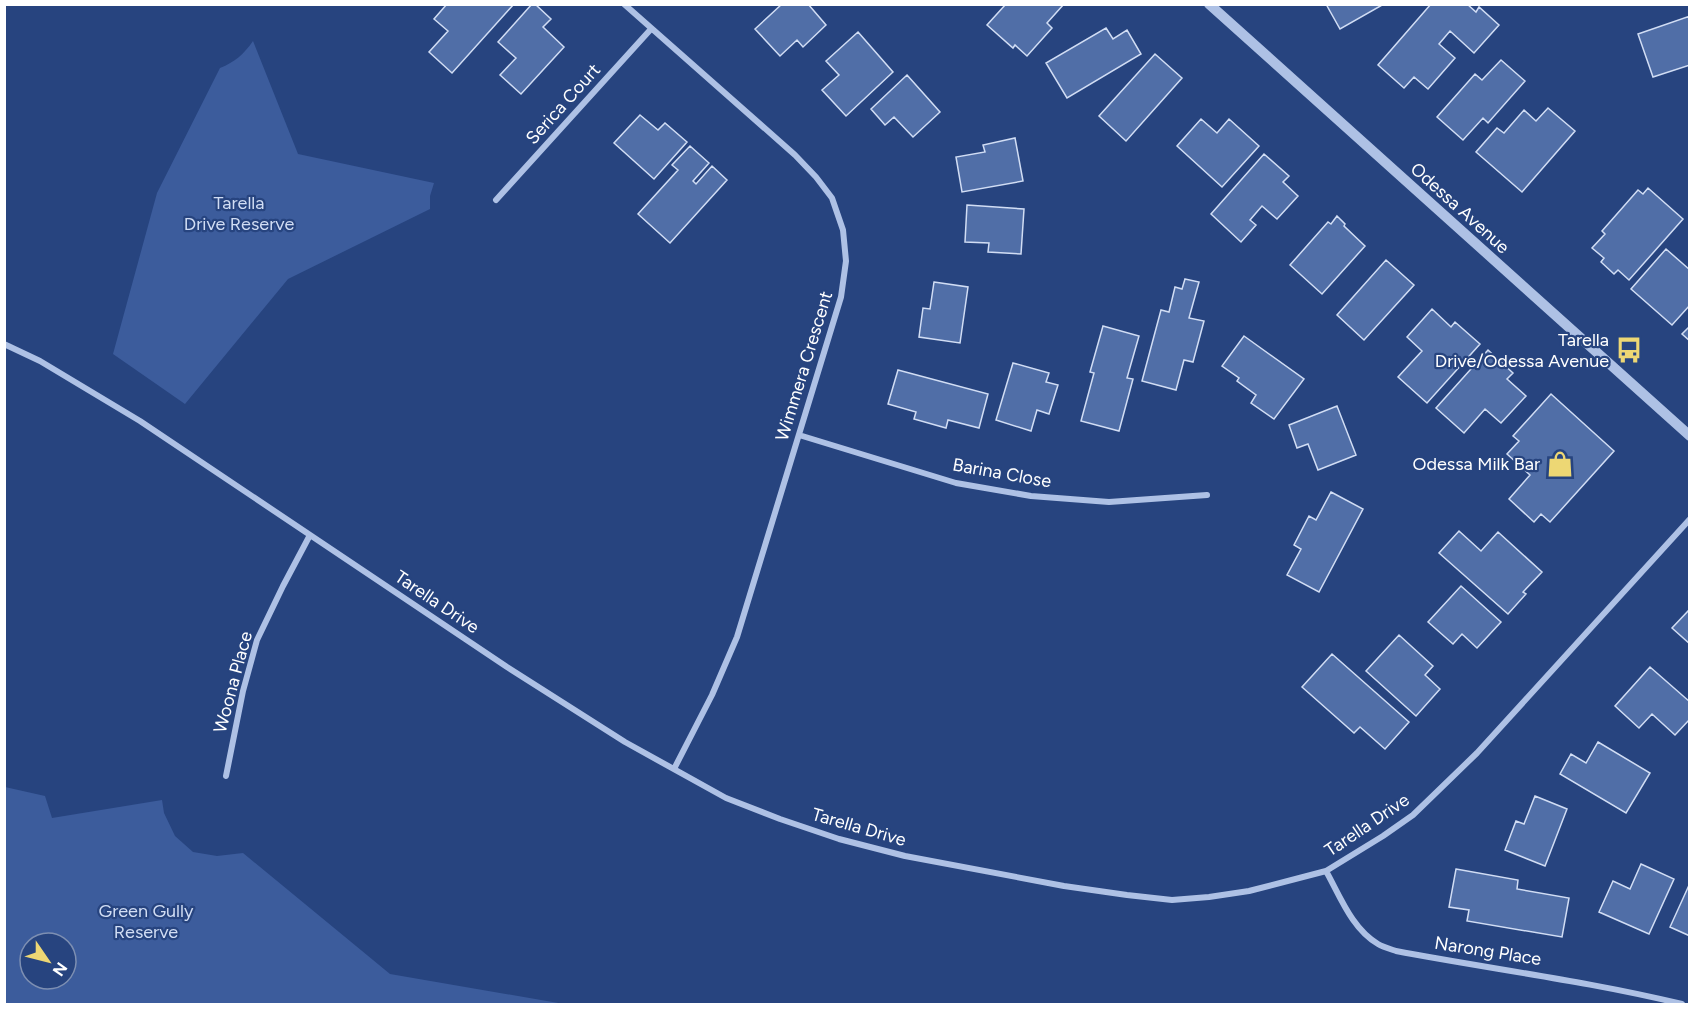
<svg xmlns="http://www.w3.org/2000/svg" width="1694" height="1009" font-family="Figtree,sans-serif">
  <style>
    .green { fill: #3c5c9c; fill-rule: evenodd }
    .building { fill: #506ea7; stroke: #d1ddf4; stroke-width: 1.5 }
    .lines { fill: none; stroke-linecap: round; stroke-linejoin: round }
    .minor { stroke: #aec1e5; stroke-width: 6 }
    .tertiary { stroke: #aec1e5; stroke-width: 10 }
    .labels { text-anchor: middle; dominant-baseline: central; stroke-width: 4.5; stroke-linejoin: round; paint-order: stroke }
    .street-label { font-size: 18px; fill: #fff; stroke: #27447f }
    .park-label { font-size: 18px; fill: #d1ddf4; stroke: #27447f }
    .poi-label { font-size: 18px; fill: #fff; stroke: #27447f; text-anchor: end }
  </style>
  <rect width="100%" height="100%" fill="#27447f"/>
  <path class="green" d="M253,41L298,154L434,183L430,196V209L288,279L185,404L113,354L157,193L220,68C235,62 244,54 253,41Z
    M5,787L45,796L52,818L162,800L164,813L175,836L193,852L217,856L243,853L390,974L564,1004H5ZM30,943H66V979H30Z"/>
  <path class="building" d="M447,4H514L452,73L429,52L448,31L434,19Z
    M532,4H535L551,19L543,27L564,47L521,94L500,75L516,58L498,42Z
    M782,4H808L826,25L803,47L797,40L780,56L755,29Z
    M1006,4H1064L1047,23L1052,28L1027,56L1015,45L1013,48L987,25Z
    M1326,4H1384L1340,29Z
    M1431,4H1467L1476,12L1479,7L1499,25L1474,53L1450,31L1439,44L1455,58L1428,89L1414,77L1404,88L1378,65Z
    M1690,16V65L1653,77L1638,34Z
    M1106,28L1113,39L1127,30L1141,54L1067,98L1046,63Z
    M858,32L893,72L846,116L822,90L839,75L826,61Z
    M1155,54L1182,78L1126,141L1099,116Z
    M1501,60L1525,81L1488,123L1483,118L1463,140L1437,117L1475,74L1482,80Z
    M907,75L940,112L913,137L894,117L885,125L871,109Z
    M1548,108L1575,131L1522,192L1476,152L1497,128L1504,133L1524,110L1536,121Z
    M640,115L658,130L665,123L687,142L654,179L614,143Z
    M1201,119L1217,133L1229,119L1259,146L1222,187L1177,146Z
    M1015,138L1023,181L962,192L956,157L985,152L983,145Z
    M690,146L709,163L693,181L696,184L712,166L727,180L670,243L638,214L678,170L672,165Z
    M1264,154L1289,176L1283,182L1298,196L1277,219L1262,206L1250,220L1256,225L1241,242L1211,214Z
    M1648,188L1683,219L1629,280L1618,270L1614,274L1601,262L1604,258L1592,248L1605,234L1602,231L1638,190L1643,194Z
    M967,205L1024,209L1021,254L988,252L989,243L965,242Z
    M1337,216L1345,224L1344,226L1365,246L1322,294L1290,265L1328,222L1331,224Z
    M1666,249L1690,270V305L1672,325L1631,289Z
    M1386,260L1414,285L1364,340L1337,315Z
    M1185,279L1199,282L1189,318L1204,321L1193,362L1184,360L1176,390L1142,381L1161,310L1169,312L1175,287L1182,289Z
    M934,282L968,287L960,343L919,337L923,308L930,309Z
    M1432,309L1451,327L1455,322L1480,344L1427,403L1398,377L1422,351L1407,337Z
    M1103,326L1139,336L1127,378L1133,379L1119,431L1081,421L1094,373L1090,372Z
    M1690,326V341L1682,334Z
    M1244,336L1304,379L1274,419L1251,403L1256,395L1237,381L1239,378L1222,366Z
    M1488,350L1513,373L1507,379L1526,396L1501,423L1485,409L1464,433L1436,408Z
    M1013,363L1049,373L1046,382L1058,385L1049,414L1037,410L1031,431L996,420Z
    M898,370L988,394L979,428L948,420L946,428L914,419L916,412L888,404Z
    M1551,394L1614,451L1550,522L1541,514L1534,522L1509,499L1530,475L1507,454L1519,441L1513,436Z
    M1337,406L1356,455L1318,470L1308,444L1297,448L1289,425Z
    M1331,492L1363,509L1319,592L1287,575L1301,549L1294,545L1309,516L1316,520Z
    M1459,531L1481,551L1498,532L1542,572L1523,592L1526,594L1508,614L1439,553Z
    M1461,586L1501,622L1477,648L1462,634L1453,644L1428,622Z
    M1690,609V644L1672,628Z
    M1399,635L1433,666L1425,675L1440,689L1416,716L1366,671Z
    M1332,654L1409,722L1385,749L1360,727L1354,733L1302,687Z
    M1650,667L1690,702V719L1675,735L1652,714L1639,728L1615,706Z
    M1598,742L1650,773L1626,813L1560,774L1571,754L1586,763Z
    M1535,796L1567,809L1545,866L1505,850L1516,821L1524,824Z
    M1641,864L1674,879L1649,934L1599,912L1613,881L1630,889Z
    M1456,869L1518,880L1517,889L1569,898L1562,937L1467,921L1469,910L1449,907Z
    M1690,883V936L1670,927Z"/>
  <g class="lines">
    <path class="minor" d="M624,4L795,155L816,177L832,198L843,230L846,261L841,297L737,637L712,695L674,769
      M496,200L651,29
      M4,344L40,361L140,421L507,667L625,742L726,798L780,819L839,839L905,856L1064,886L1127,895L1172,900L1209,897L1249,891L1326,871L1383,836L1413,815L1477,753L1690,519
      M799,435L956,483L1031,496L1109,502L1207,495
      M226,776L243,691L257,640L283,586L310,535
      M1326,871C1340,896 1352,929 1378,944C1383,947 1390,949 1396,951C1491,969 1587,981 1682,1004"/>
    <path class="tertiary" d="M1209,4L1690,436"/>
  </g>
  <defs>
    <g id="bus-bare" transform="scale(2.07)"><path d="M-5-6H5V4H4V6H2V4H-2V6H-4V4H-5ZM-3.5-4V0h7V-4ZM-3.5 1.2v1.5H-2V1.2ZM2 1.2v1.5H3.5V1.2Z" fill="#edd774" stroke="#27447f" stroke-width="2.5" paint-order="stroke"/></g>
    <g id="shop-bare" transform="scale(2.07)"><path d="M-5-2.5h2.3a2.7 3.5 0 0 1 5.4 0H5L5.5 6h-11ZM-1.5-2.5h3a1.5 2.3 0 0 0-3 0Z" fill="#edd774" stroke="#27447f" stroke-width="2.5" paint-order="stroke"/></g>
  </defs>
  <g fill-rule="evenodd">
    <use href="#bus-bare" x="1629" y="350"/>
    <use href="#shop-bare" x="1560" y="464"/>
  </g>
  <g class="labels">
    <g class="street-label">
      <text transform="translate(563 104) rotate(-48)">Serica Court</text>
      <text transform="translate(1460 208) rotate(42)">Odessa Avenue</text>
      <text transform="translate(804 366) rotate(-73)">Wimmera Crescent</text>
      <text transform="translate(1002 473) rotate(10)">Barina Close</text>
      <text transform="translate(437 602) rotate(34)">Tarella Drive</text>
      <text transform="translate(233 682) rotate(-75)">Woona Place</text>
      <text transform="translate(1367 825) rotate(-34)">Tarella Drive</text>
      <text transform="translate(859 827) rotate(16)">Tarella Drive</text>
      <text transform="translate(1488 951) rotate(9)">Narong Place</text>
    </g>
    <g class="park-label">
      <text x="239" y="203">Tarella<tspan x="239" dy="21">Drive Reserve</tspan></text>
      <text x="146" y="911">Green Gully<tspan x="146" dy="21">Reserve</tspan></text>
    </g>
    <g class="poi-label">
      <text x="1609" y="340">Tarella<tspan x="1609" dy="21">Drive/Odessa Avenue</tspan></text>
      <text x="1540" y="464">Odessa Milk Bar</text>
    </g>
  </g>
  <rect width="1694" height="1009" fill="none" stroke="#ffffff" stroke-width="12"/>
  <g transform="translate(48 961) rotate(125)"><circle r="28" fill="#27447f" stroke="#7d8fb2" stroke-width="1.5"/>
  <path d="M0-4.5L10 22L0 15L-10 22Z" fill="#edd774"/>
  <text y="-9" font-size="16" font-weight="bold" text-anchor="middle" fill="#ffffff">N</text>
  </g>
</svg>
